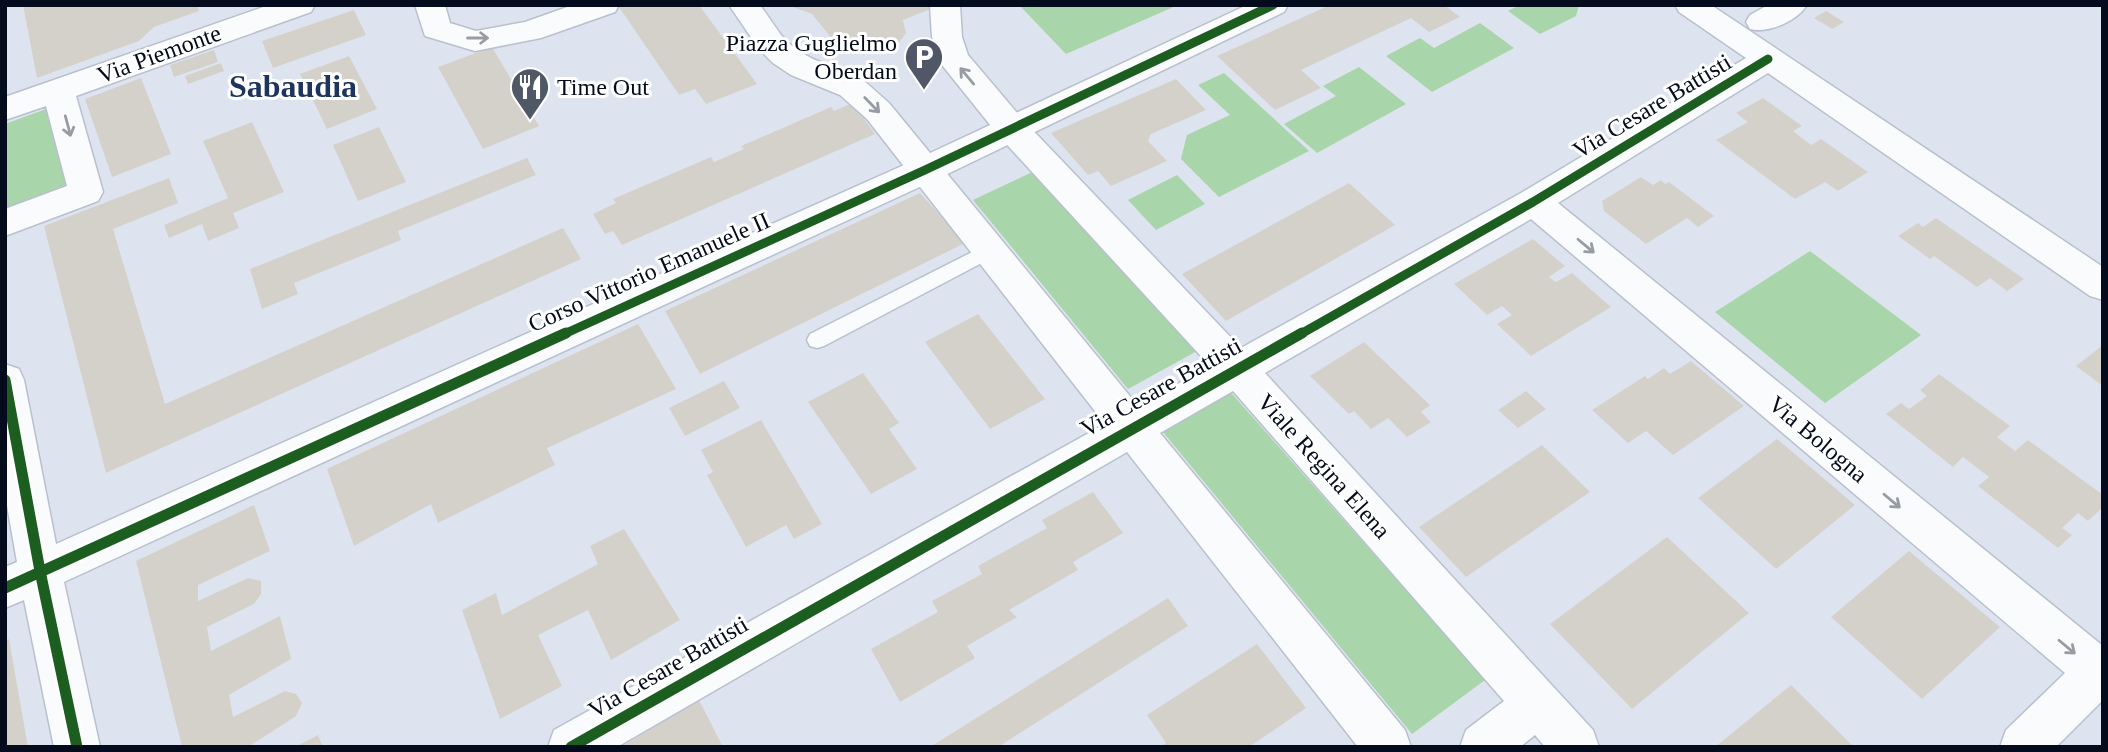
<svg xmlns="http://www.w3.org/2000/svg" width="2108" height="752" font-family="'Times New Roman',serif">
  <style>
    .green { fill: #a8d5a9 }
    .building { fill: #d4d1cb }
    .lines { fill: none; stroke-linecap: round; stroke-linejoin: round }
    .service-casing { stroke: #b8c0cf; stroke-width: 3 }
    .minor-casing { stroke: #b8c0cf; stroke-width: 3 }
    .tertiary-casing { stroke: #b8c0cf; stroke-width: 3 }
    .service { fill: #fafbfd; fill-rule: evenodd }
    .minor { fill: #fafbfd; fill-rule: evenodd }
    .tertiary { fill: #fafbfd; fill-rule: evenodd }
    .cycleway-far1-casing { stroke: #fff; stroke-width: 12 }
    .cycleway-casing { stroke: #fff; stroke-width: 16 }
    .cycleway-far1 { stroke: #1b5e20; stroke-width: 9 }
    .cycleway { stroke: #1b5e20; stroke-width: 11 }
    .oneway { stroke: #989ba3 }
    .labels { text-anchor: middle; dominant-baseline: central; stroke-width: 6; stroke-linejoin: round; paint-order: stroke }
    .poi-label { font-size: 24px; fill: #040b1c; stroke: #fff; text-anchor: end }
    .street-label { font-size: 24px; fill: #040b1c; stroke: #fff }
    .district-label { font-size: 32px; font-weight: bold; fill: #1d345d; stroke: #fff }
  </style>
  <rect width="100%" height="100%" fill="#dee4ef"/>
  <path class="green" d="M1019,5H1178L1066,54Z
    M1520,5H1579L1576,16L1540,34L1508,11Z
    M1480,23L1514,48L1432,92L1386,56L1420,38L1434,48Z
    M1359,67L1406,104L1317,153L1284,124L1336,96L1323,86Z
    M1224,73L1309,151L1219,197L1181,159L1187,135L1230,115L1198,85Z
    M57,105L80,184L5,212V124Z
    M1039,169L1197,351L1128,389L973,200Z
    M1177,175L1205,204L1156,230L1128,200Z
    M1810,251L1921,335L1825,403L1715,312Z
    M1226,387L1485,680L1412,734L1158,426Z"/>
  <path class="building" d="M23,5H197L199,11L154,27L139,41L37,78Z
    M623,5H699L757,84L706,104L695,89L679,95L619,7Z
    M787,5H930L933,8L903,20L906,33L898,44L876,53H864L849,49L839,38L833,40L812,14Z
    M1330,5H1444L1460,17L1429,32L1411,18L1301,70L1321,88L1275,110L1217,56Z
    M354,10L366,35L273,68L262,41Z
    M1826,11L1844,22L1832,29L1814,18Z
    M492,47L539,126L483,149L438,67Z
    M214,50L218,62L174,77L170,65Z
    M349,56L377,109L327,129L300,74Z
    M221,63L224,71L188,84L185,76Z
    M141,78L171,154L112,177L85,99Z
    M1176,79L1206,110L1151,134L1148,141L1167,161L1111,186L1098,171L1088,175L1051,133Z
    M1763,98L1802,126L1793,131L1811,145L1821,139L1868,172L1838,191L1825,182L1795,199L1716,140L1748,122L1736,113Z
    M857,101L870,117L864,119L875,134L622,245L613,231L605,234L593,214L616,203L613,199L711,157L714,162L744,149L741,146L831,107L834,111Z
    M252,122L284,192L233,213L239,228L208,241L202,224L169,238L164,225L228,198L203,141Z
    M379,127L406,182L358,201L333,145Z
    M527,158L536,175L398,231L401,240L294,283L298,294L262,309L250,269Z
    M1641,177L1653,185L1661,180L1665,184L1669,182L1714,216L1698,227L1687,218L1646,244L1604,211L1602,201Z
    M169,178L178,203L113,229L165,404L563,228L581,259L106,473L44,226Z
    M1349,183L1395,225L1226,321L1182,274Z
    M920,193L965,243L700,374L665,311Z
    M1936,218L2024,279L2007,291L1990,278L1977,287L1934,256L1930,259L1898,236L1918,223L1923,227Z
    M1533,239L1565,266L1549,277L1556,282L1572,273L1611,307L1531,356L1497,324L1512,315L1502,306L1487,315L1454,284Z
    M978,314L1045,399L990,429L925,342Z
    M638,324L676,389L547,448L555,465L438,523L431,504L354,546L327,469Z
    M1364,342L1430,405L1421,412L1431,422L1407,437L1388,418L1371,429L1354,411L1349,414L1310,376Z
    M2103,345V386L2076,366Z
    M1691,361L1744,406L1673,455L1646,431L1628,443L1592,410L1645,376L1648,379L1664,368L1670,374Z
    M863,373L899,423L889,429L917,469L871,494L808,402Z
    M1939,374L2010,426L1997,437L2015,451L2028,440L2103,495V507L2088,521L2078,513L2062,528L2072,535L2058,548L1978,486L1989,477L1963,457L1953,467L1886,414L1901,403L1909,409L1927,396L1920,390Z
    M724,381L740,408L685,436L669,408Z
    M1526,391L1546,409L1518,428L1498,410Z
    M761,420L822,524L794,539L786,525L746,547L707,475L713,472L701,450Z
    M1777,439L1855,505L1776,569L1698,498Z
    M1542,445L1590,492L1466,577L1419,527Z
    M1093,492L1123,533L1073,562L1078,570L1009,610L1017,617L967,646L975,658L900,702L871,649L938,612L932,601L982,574L978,566L1047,528L1042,520Z
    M254,505L270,551L198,585V601L248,578L261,581V594L254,604L207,627L211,651L280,616L291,659L229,695L233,717L285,691L296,694L302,703L296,716L248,747H182L136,561Z
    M624,529L680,620L611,660L588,610L538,635L562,686L500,719L462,610L496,593L502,615L598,564L590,546Z
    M1667,537L1749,613L1632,709L1550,624Z
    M1909,551L2000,627L1922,699L1831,617Z
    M1168,598L1188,626L998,747H930Z
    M9,639L28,747H5V641Z
    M1257,644L1306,708L1249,747H1160L1166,743L1147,715Z
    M1791,685L1854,747H1715Z
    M699,700L723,747H621Z
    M318,735L323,747H295Z"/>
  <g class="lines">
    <g class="service-casing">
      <path id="service" d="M990,243L997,245L1000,250L997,255L824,346L817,348L810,346L807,340L810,334Z"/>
    </g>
    <g class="minor-casing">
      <path id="minor" d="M269,5H315L311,12L76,96L103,192L98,201L5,236V209L67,186L46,106L5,120V97Z
        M415,5H445L450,23L476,31L525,22L573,5H619L615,12L541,38L475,51L425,36Z
        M729,5H760L781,35L795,49L813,59L862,79L889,103L1138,406L1210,366L999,136L942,65L932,37L930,5H960L962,37L968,55L1023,120L1241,348L1521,193L1746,58L1679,12L1675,5H1711L2103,267V300L2090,296L1768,73L1558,203L2103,646V700L2056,747H2000L2006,730L2065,673L1531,219L1265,373L1593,730L1599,747H1545L1535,735L1520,747H1460L1466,730L1504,701L1233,391L1160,433L1405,730L1411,747H1358L1127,452L617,747H548L554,730L1105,424L867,119L840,95L791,75L773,63L759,49Z
        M1768,5H1807C1797,21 1768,34 1750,29L1746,22L1750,15Z"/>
    </g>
    <g class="tertiary-casing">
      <path id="tertiary" d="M1247,5H1288L1284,12L937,179L64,582L100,747H54L24,600L5,608V567L17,562L5,494V364L19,369L24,380L56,544L913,161Z"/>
    </g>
    <use href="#service" class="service"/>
    <use href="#minor" class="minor"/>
    <use href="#tertiary" class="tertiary"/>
    <g class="cycleway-far1-casing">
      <path id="cycleway-far1" d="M562,335L925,170L1273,5
        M1299,335L1533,202L1768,59"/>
    </g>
    <g class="cycleway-casing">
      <path id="cycleway" d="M5,380L40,571L77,747
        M5,588L566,333
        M571,747L1302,333"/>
    </g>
    <use href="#cycleway-far1" class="cycleway-far1"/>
    <use href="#cycleway" class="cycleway"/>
  </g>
  <defs><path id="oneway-shaft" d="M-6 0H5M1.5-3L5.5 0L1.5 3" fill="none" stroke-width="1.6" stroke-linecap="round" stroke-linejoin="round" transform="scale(1.75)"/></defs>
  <g class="oneway">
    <use href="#oneway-shaft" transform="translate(478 38)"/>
    <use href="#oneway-shaft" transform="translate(967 76) rotate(-130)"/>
    <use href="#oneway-shaft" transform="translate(872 105) rotate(46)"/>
    <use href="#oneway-shaft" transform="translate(68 126) rotate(75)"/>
    <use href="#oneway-shaft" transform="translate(1586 246) rotate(40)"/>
    <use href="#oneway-shaft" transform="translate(1892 501) rotate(40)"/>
    <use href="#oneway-shaft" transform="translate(2067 647) rotate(40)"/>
  </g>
  <defs>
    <g id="parking-pin" transform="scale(2.0125)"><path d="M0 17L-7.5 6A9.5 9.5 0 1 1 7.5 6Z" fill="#505766" stroke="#fff"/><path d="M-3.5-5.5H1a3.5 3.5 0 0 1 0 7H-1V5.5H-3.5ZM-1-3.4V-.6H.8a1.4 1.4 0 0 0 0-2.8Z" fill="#fff"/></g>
    <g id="restaurant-pin" transform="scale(2.0125)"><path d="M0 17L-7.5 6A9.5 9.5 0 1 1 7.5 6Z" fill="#505766" stroke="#fff"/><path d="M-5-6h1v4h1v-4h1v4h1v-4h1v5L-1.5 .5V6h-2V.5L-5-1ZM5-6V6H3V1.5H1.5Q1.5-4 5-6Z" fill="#fff"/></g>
  </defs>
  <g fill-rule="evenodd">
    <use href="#parking-pin" x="924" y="57"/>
    <use href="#restaurant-pin" x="530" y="87"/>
  </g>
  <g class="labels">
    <g class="poi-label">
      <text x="897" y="43">Piazza Guglielmo<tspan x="897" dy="28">Oberdan</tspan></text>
      <text x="557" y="87" text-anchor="start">Time Out</text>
    </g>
    <g class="street-label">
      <text transform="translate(159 54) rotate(-20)">Via Piemonte</text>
      <text transform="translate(1652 106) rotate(-31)">Via Cesare Battisti</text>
      <text transform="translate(649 272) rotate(-24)">Corso Vittorio Emanuele II</text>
      <text transform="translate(1161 387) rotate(-29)">Via Cesare Battisti</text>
      <text transform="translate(1818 439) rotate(40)">Via Bologna</text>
      <text transform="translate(1324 466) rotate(48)">Viale Regina Elena</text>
      <text transform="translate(668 667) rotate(-30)">Via Cesare Battisti</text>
    </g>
    <g class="district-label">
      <text x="293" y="86">Sabaudia</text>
    </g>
  </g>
  <rect width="2108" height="752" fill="none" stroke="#040b1c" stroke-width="14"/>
</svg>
